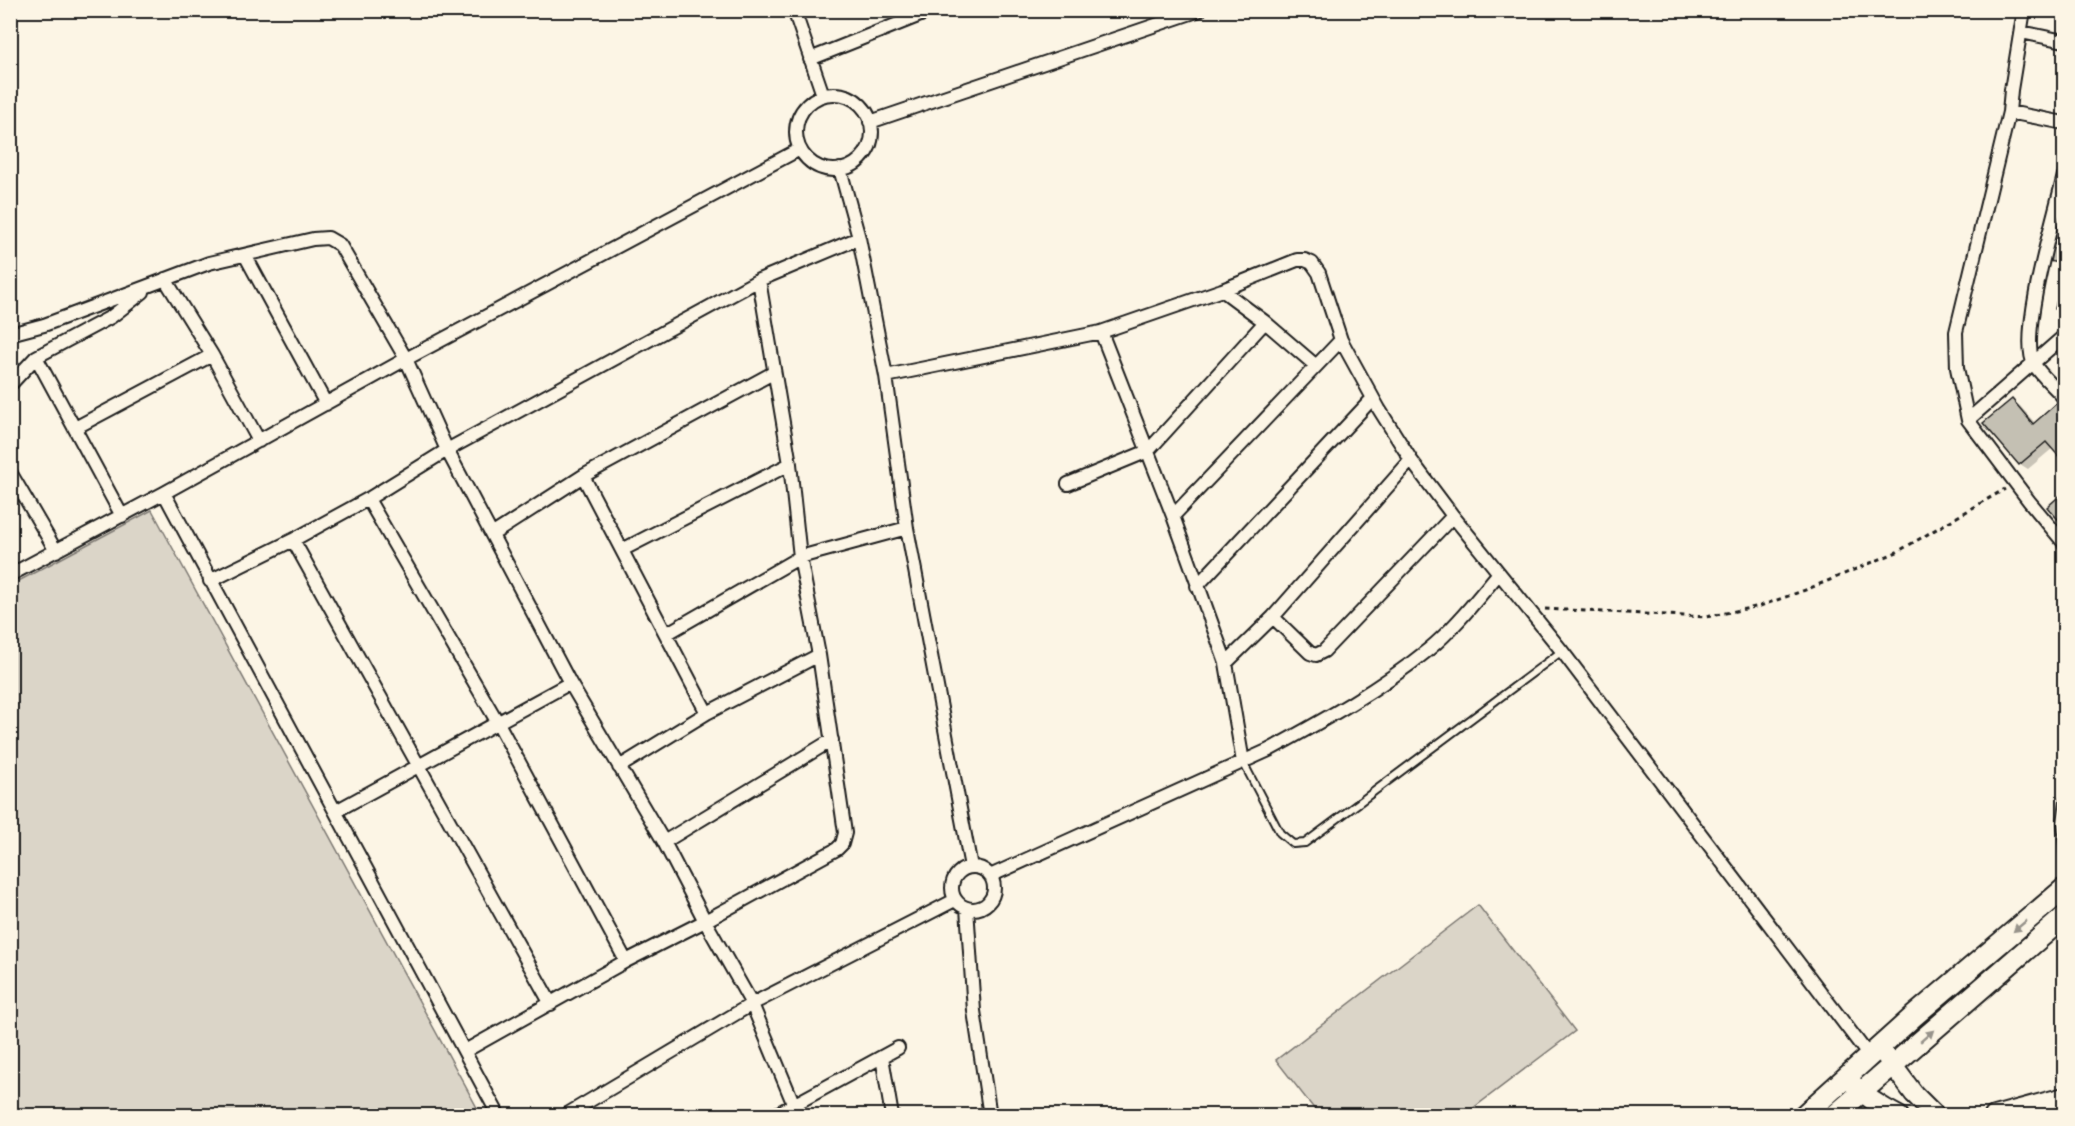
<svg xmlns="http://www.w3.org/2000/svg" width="2075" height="1126" font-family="Delius,sans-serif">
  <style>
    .green { fill: #dbd5c8; stroke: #7c7872; stroke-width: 1.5 }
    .shadow { fill: #0003 }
    .building { fill: #c4c0b3; stroke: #1c1c1c; stroke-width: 1.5 }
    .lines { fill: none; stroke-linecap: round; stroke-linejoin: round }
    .lane-casing { stroke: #1c1c1c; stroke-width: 10 }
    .street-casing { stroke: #1c1c1c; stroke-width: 16 }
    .secondary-casing { stroke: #1c1c1c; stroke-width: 22 }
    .primary-casing { stroke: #1c1c1c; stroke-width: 24 }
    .path { stroke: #1c1c1c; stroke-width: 3; stroke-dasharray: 4.5 4.5; stroke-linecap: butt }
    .lane { stroke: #fcf5e5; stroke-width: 6 }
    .street { stroke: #fcf5e5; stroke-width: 12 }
    .secondary { stroke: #fcf5e5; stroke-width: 18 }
    .primary { stroke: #fcf5e5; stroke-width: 20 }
    .oneway { fill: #97938b }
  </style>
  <rect width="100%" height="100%" fill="#fcf5e5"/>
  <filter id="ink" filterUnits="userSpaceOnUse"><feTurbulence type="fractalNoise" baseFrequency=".0167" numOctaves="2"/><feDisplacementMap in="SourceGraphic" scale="12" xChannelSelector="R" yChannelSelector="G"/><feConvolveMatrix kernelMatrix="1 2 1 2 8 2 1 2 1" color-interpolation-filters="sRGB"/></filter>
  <g filter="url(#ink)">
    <path class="green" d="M152,510L481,1115H11V585Z
      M1478,905L1575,1031L1464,1115H1319L1276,1060Z"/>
    <path class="shadow" d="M2064,194V216L2059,213Z
      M2054,237L2064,240V266L2049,260Z
      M2064,274V312L2057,308Z
      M2012,401L2020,406L2035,423L2058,405L2064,409V460L2053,448L2028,469L2020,464Z"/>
    <path class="building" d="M2053,236L2064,238V264L2048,261Z
      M2064,267V311L2055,309Z
      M2012,399L2033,424L2057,403L2064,411V458L2062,460L2046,442L2019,465L1983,423Z
      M2064,492V526L2047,507Z"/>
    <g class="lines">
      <g class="lane-casing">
        <path id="lane" d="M1243,762L1280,833L1293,844L1305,843L1562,651
          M2064,800L2061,823L2064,857"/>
      </g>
      <g class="street-casing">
        <path id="street" d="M794,10L823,95
          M2024,10L2011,90L2009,112L1956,332L1957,368L1968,420L2029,501L2064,543
          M2021,32L2064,41
          M810,59L933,10
          M796 132a38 38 0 1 1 76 0a38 38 0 1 1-76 0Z
          M2009,112L2064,123
          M870,122L1200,10
          M840,169L859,238L886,376L907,528L971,867
          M2064,175C2056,210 2018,336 2034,364C2041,376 2055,387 2064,398
          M245,255L326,404
          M165,279L212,355L259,441
          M1222,290L1265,322L1315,365
          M1101,332L1173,516L1226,663L1243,762
          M10,334L44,325L209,263L313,239L328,238L340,245L406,359L447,450L570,683L664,842L705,921L752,1004L794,1105
          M36,357L122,516
          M886,376L1101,332L1222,290L1297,260H1305L1312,263L1319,273L1341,340L1379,409L1411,460L1453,516L1562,651L1869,1056
          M10,385L36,357L111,317L143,292
          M1968,420L2064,336
          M75,428L212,355
          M10,472L56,551
          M583,476L707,713
          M1068,484L1148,451L1265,322
          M164,493L499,1116
          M368,499L498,723L626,961
          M1173,516L1341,340
          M493,534L583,476L773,373
          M293,540L551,1004
          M622,550L790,464
          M10,575L164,493L406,359L800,149
          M210,581L293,540L368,499L447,450L759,280L859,238
          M1197,586L1373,398
          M1273,617L1310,653L1316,655L1324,651L1453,516
          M666,634L800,557L907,528
          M1226,663L1273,617L1411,460
          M619,767L707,713L819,655
          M336,811L570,683
          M664,842L832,740
          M952 888a21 21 0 1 1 42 0a21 21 0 1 1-42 0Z
          M990,876L1269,750C1324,720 1380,689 1428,650C1455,628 1477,599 1499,573
          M967,908L974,1011L990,1116
          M465,1051L626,961L705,921L837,849L842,844L845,833L819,655L800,557L790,464L759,280
          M882,1057L892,1116
          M564,1116L752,1004L955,900
          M773,1116L898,1048"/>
      </g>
      <g class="secondary-casing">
        <path id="secondary" d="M1879,1047L1914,1094L1936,1116
          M1851,1082C1865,1097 1881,1107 1899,1116
          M1994,1116L2064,1097"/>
      </g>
      <g class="primary-casing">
        <path id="primary" d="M1803,1116L1914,1016L2064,889
          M1834,1116L2064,917"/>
      </g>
      <path class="path" d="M1545,609L1706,617L1760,606L1808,589L1897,552L2005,489"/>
      <use href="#lane" class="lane"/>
      <use href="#street" class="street"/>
      <use href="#secondary" class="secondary"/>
      <use href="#primary" class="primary"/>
    </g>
    <defs><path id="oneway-solid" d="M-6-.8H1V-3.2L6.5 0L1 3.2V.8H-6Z" transform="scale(1.5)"/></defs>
    <g class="oneway">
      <use href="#oneway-solid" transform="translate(2020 926) rotate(140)"/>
      <use href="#oneway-solid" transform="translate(1927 1036) rotate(-41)"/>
    </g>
  </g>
  <rect width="2075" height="1126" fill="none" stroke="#fcf5e5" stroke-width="36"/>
  <rect x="18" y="18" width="2039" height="1090" fill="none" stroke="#1c1c1c" stroke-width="2" filter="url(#ink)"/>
</svg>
